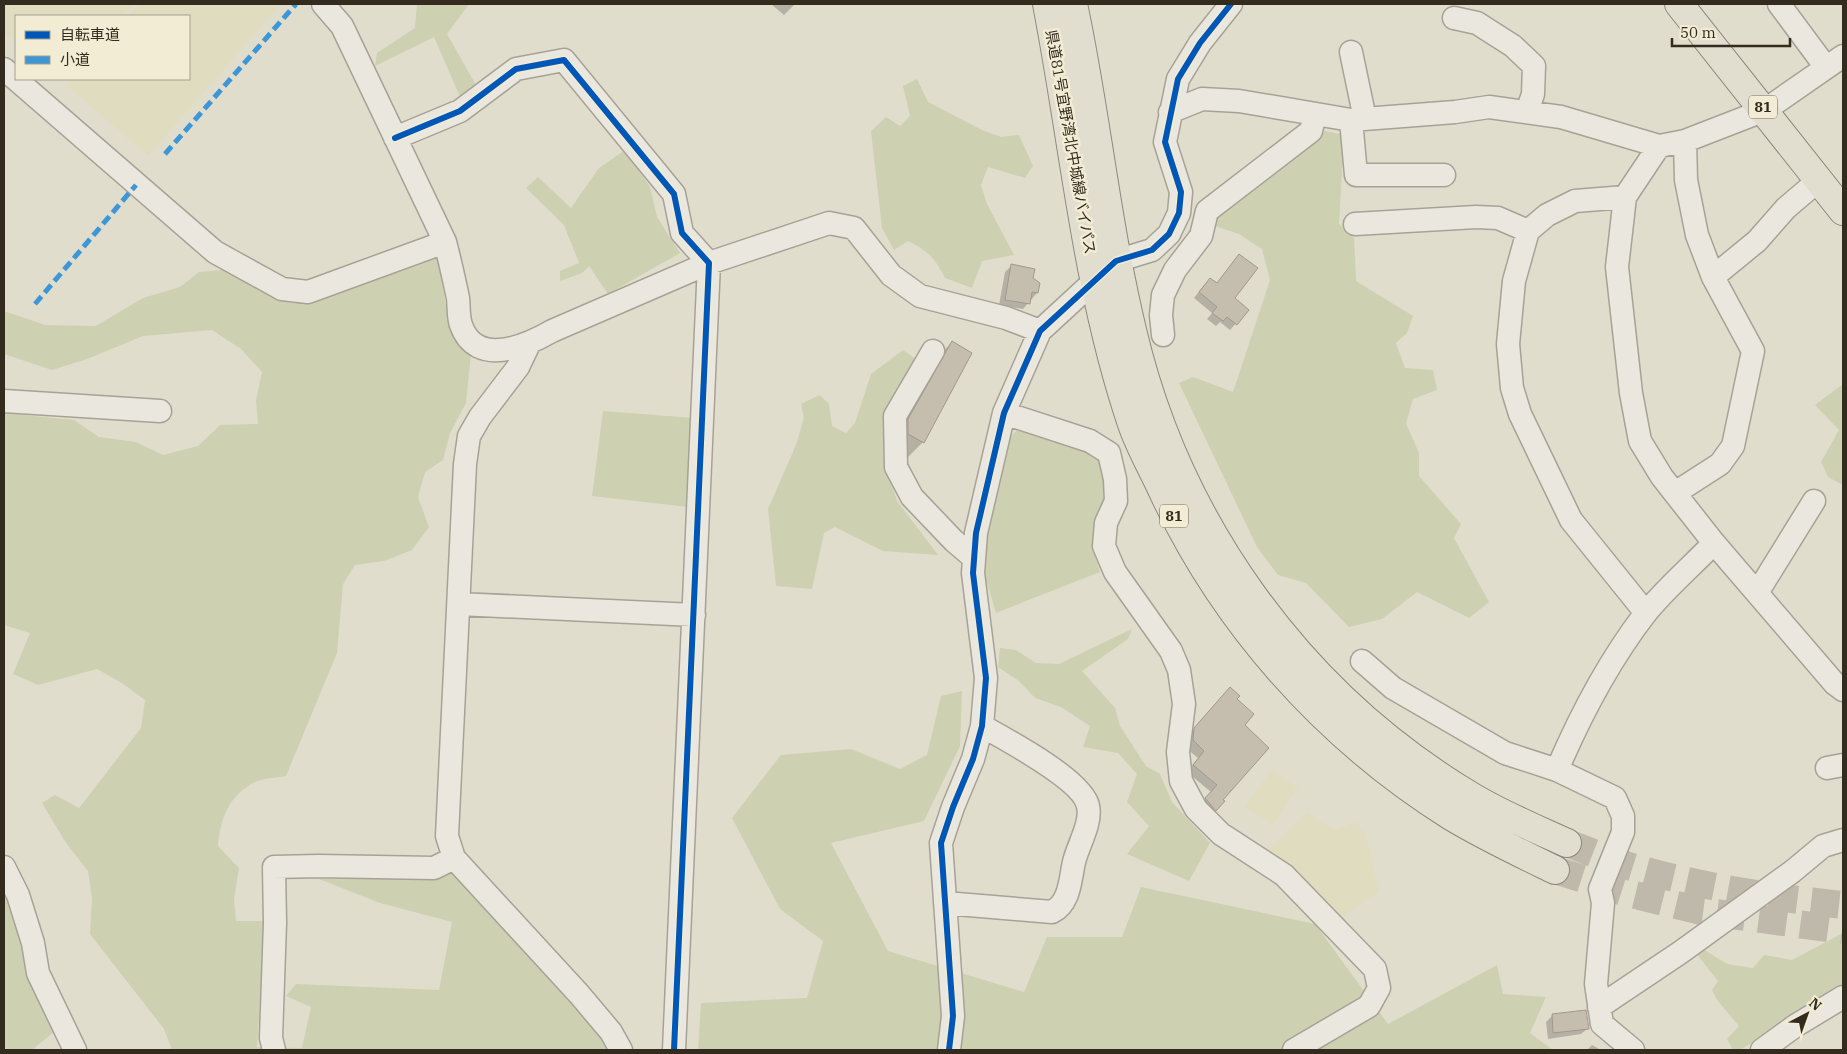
<svg xmlns="http://www.w3.org/2000/svg" width="1847" height="1054" font-family="'IBM Plex Serif','Noto Sans JP',serif">
  <style>
    .farmland { fill: #dfdcbf }
    .green { fill: #cdd0b1 }
    .shadow { fill: #0003 }
    .building { fill: #c5bdae; stroke: #a1998d }
    .lines { fill: none; stroke-linecap: round; stroke-linejoin: round }
    .major-tunnel { stroke: #beb9aa; stroke-width: 28; stroke-dasharray: 28 14; stroke-linecap: butt }
    .minor-casing { stroke: #a7a296; stroke-width: 25 }
    .major-casing { stroke: #8c887d; stroke-width: 30 }
    .minor { stroke: #eae7de; stroke-width: 22 }
    .major { stroke: #e1ded0; stroke-width: 28 }
    .quiet { stroke: #3d96d5; stroke-width: 5; stroke-dasharray: 10 5; stroke-linecap: butt }
    .cycleway-casing { stroke: #f2ecd4; stroke-width: 9 }
    .cycleway { stroke: #0057b8; stroke-width: 6 }
    .labels { text-anchor: middle; dominant-baseline: central; stroke-width: 5; stroke-linejoin: round; paint-order: stroke }
    .shield { fill: #f2ecd4; stroke: #6d6555; stroke-width: 1 }
    .shield-label { font-size: 14px; font-weight: bold; fill: #342b1f }
    .street-label { font-size: 15px; fill: #342b1f; stroke: #f2ecd4 }
  </style>
  <rect width="100%" height="100%" fill="#e1ddcd"/>
  <path class="farmland" d="M4,4H133L122,16H16V44L4,32Z
    M140,4H281L148,156L66,85L72,79H189V16H128Z
    M1271,770L1298,788L1273,825L1245,807Z
    M1307,812L1335,830L1355,822L1365,832L1379,891L1336,923L1263,855Z"/>
  <path class="green" d="M417,4H469L447,34L476,85L461,99L434,37L375,66L377,53L415,28Z
    M917,79L928,102L982,130L1001,137L1019,135L1033,166L1025,178L988,167L981,185L987,204L1014,255L982,261L972,288L945,278C936,259 927,250 908,241L894,250L882,228L871,131L886,117L900,126L910,116L903,86Z
    M1325,131L1344,135L1339,224L1354,238L1356,281L1413,316L1407,333L1396,343L1405,368L1433,370L1437,390L1413,399L1406,423L1419,453V476L1461,524L1454,538L1489,602L1469,618L1417,592L1382,619L1349,627L1306,583L1278,575L1257,547L1179,383L1193,377L1233,392L1270,280L1262,249L1239,234L1215,226L1219,212Z
    M625,150L650,187L657,217L680,253L608,294L589,266L582,273L560,281V271L579,263L564,225L526,188L538,177L571,208L599,168Z
    M438,255L450,332L471,354L466,403L450,433L443,460L425,472L418,497L429,527L412,550L384,561L355,565L343,584L337,653L286,776C276,778 263,778 255,782C229,795 220,819 218,846L239,868L234,899L236,921H265L257,1047L302,1048L311,1007L286,996L296,984L439,990L452,922L380,903L319,879H403L451,871L602,1033L612,1050H172L164,1029L90,934L92,899L88,871L66,843L42,803L55,795L79,808L141,728L145,700L122,683L97,669L38,685L13,674L30,633L4,625V413L74,420L99,437L136,442L163,455L198,446L220,425L258,424L256,400L262,372L241,349L212,330L143,336L87,359L52,370L4,354V311L45,325L96,326L143,298L180,287L199,272L222,270L263,292L291,303H314Z
    M903,350L916,359L897,392L883,425L884,461L897,501L938,555L883,551L835,527L824,533L812,589L776,586L768,509L796,445L804,418L801,404L820,395L829,404L832,426L846,433L855,423L871,374Z
    M1843,384V485L1828,477L1821,462L1839,430L1815,405Z
    M603,411L694,418L688,507L592,496Z
    M1019,428L1088,446L1105,459L1107,502L1094,532L1095,556L1100,572L996,613L985,576L987,536L1009,438Z
    M1132,629L1128,639L1082,671L1115,708L1120,726L1146,766L1160,774L1172,802L1210,843L1189,881L1127,854L1149,826L1127,802L1137,774L1118,753L1083,747L1090,726L1061,707L1035,698L1019,681L998,667L1000,648L1016,650L1036,663L1059,664Z
    M962,691L960,746L924,821L831,843L888,951L1024,992L1047,937H1122L1141,887L1315,924L1388,1024L1497,965L1503,994L1546,997L1530,1033L1553,1050H698L701,1003L807,998L823,941L780,909L732,818L781,755L851,749L900,769L927,755L941,696Z
    M4,889L18,910L55,1031L32,1050H4Z
    M1843,933V986L1740,1050H1733L1727,1039L1739,1026L1717,1000L1712,990L1718,981L1695,952L1703,949L1727,964L1753,968L1764,955L1792,960Z"/>
  <path class="shadow" d="M771,4H795L784,15Z
    M1234,262L1233,298L1248,310L1230,330L1220,322L1216,326L1207,319L1212,313L1194,298L1204,285L1216,284Z
    M1011,266L1032,279L1037,293L1023,309L999,305L1005,272Z
    M952,342L923,442L905,460L890,439L934,361Z
    M1223,695L1236,699L1243,725L1221,800L1209,817L1199,806L1211,792L1187,772L1198,758L1186,748L1188,736Z
    M1552,1016L1587,1029L1581,1034L1548,1039L1546,1022Z
    M1592,1045L1601,1050H1587Z"/>
  <path class="building" d="M1239,254L1258,268L1235,298L1249,310L1237,325L1227,317L1223,321L1212,313L1217,307L1199,292L1210,278L1217,283Z
    M1011,264L1035,269L1033,278L1040,283L1038,293L1032,292L1030,304L1005,300Z
    M952,341L972,353L924,443L908,434V419Z
    M1230,687L1240,696L1237,699L1254,714L1245,725L1269,748L1223,800L1225,801L1216,811L1205,798L1217,785L1193,765L1204,751L1193,740L1194,728Z
    M1586,1010L1589,1029L1553,1033L1552,1014Z"/>
  <g class="lines">
    <path class="major-tunnel" d="M1567,843C1589,851 1612,861 1635,868C1703,887 1773,898 1843,905
      M1555,870L1627,893L1701,911L1843,930"/>
    <g class="minor-casing">
      <path id="minor" d="M323,4L342,26L445,242C450,261 454,279 458,298C459,306 458,317 461,325C476,368 526,346 552,331L709,263L829,223L854,228L891,275L920,296L1006,318L1040,331
        M1779,4L1825,66
        M1454,18L1477,23L1513,46L1534,66L1533,94L1527,112
        M1351,52L1365,119
        M4,69L215,252L282,289L308,292L445,242
        M1170,112L1202,99L1239,101L1351,120L1455,112L1489,107L1561,117L1659,146L1685,141L1765,110L1843,56
        M1351,120L1356,175H1444
        M395,138L460,111L516,69L564,60L674,194L682,233L709,263L674,1050
        M1659,146L1625,197L1617,267L1631,393L1640,441L1662,477L1714,543L1835,684L1843,690
        M1625,197L1575,201L1547,215L1528,231L1514,281L1508,344L1512,388L1520,414L1571,520L1646,613
        M1355,224L1476,217L1498,218L1528,231
        M1713,277L1757,241L1786,208L1819,180
        M1163,335L1161,315L1163,295L1175,270L1201,236L1207,211L1311,131L1315,114
        M529,344L518,367L480,417L469,436L465,464L447,836L454,858L579,994L611,1032L621,1050
        M933,351L895,416L896,467L912,497L954,541L974,558
        M4,401L160,411
        M1004,413L1090,441L1109,453L1115,479L1116,501L1106,523L1104,546L1115,572L1171,651L1179,670L1184,704L1178,752L1181,781L1196,809L1221,834L1284,875L1375,969L1379,988L1369,1006L1294,1050
        M1675,493L1720,464L1733,446L1753,351L1713,277L1697,235L1686,180L1685,141
        M1757,593L1814,501
        M459,604L694,615
        M1362,661L1393,688L1505,753L1557,770
        M1827,768L1843,765
        M4,867L18,895L33,943L38,973L75,1050
        M945,903L1052,912C1070,903 1070,880 1074,862C1078,845 1092,823 1088,806C1083,780 1005,739 982,726
        M1599,1007L1681,952L1793,871L1823,846L1843,840
        M274,1050L271,1038L275,923L274,867L319,866L434,868L454,858
        M949,1050L953,1016L941,843L953,807L973,759L982,726L986,678L973,573L976,533L1004,413L1040,331L1116,261L1152,250L1169,234L1179,213L1181,192L1165,142L1178,79L1200,43L1231,4
        M1633,1050L1602,1024L1596,984L1603,903L1600,889L1623,832V816L1615,798L1557,770C1580,716 1609,661 1645,614C1665,589 1692,566 1714,543
        M1762,1050L1795,1026L1843,997"/>
    </g>
    <g class="major-casing">
      <path id="major" d="M1047,4C1074,143 1086,287 1131,421C1138,443 1150,464 1160,485C1222,621 1324,736 1451,816C1484,836 1520,853 1555,870
        M1073,4C1096,112 1106,222 1132,330C1177,523 1299,693 1469,795C1500,814 1534,828 1567,843
        M1679,4L1843,211"/>
    </g>
    <use href="#minor" class="minor"/>
    <use href="#major" class="major"/>
    <path class="quiet" d="M165,154L296,4
      M35,304L136,185"/>
    <g class="cycleway-casing">
      <path id="cycleway" d="M395,138L460,111L516,69L564,60L674,194L682,233L709,263L674,1050
        M949,1050L953,1016L941,843L953,807L973,759L982,726L986,678L973,573L976,533L1004,413L1040,331L1116,261L1152,250L1169,234L1179,213L1181,192L1165,142L1178,79L1200,43L1231,4"/>
    </g>
    <use href="#cycleway" class="cycleway"/>
  </g>
  <g class="labels">
    <g class="shield">
      <rect x="1749" y="95.5" width="28" height="23" rx="4"/>
      <rect x="1160" y="504.5" width="28" height="23" rx="4"/>
    </g>
    <g class="shield-label">
      <text x="1763" y="107">81</text>
      <text x="1174" y="516">81</text>
    </g>
    <g class="street-label">
      <text transform="translate(1071 142) rotate(80)">県道81号宜野湾北中城線バイパス</text>
    </g>
  </g>
  <rect width="1847" height="1054" fill="none" stroke="#342b1f" stroke-width="10"/>
  <rect x="15" y="15" width="175" height="65" fill="#f2ecd4" stroke="#a69f8c"/>
  <rect x="25" y="31" width="25" height="8" fill="#0057b8" stroke="#a69f8c"/>
  <text x="60" y="40" font-size="15" fill="#342b1f">自転車道</text>
  <rect x="25" y="56" width="25" height="8" fill="#3d96d5" stroke="#a69f8c"/>
  <text x="60" y="65" font-size="15" fill="#342b1f">小道</text>
  <g transform="translate(1807 1014) rotate(41)" stroke="#f2ecd4" stroke-width="4" paint-order="stroke">
  <path d="M0-4L9 19L0 12L-9 19Z" fill="#342b1f"/>
  <text y="-8" font-size="14" font-weight="bold" text-anchor="middle" fill="#342b1f">N</text>
  </g>
  <path d="M1672 38v8h118v-8" fill="none" stroke="#342b1f" stroke-width="2.5"/>
  <text x="1680" y="38" font-size="15" fill="#342b1f" stroke="#f2ecd4" stroke-width="4" paint-order="stroke">50 m</text>
</svg>
